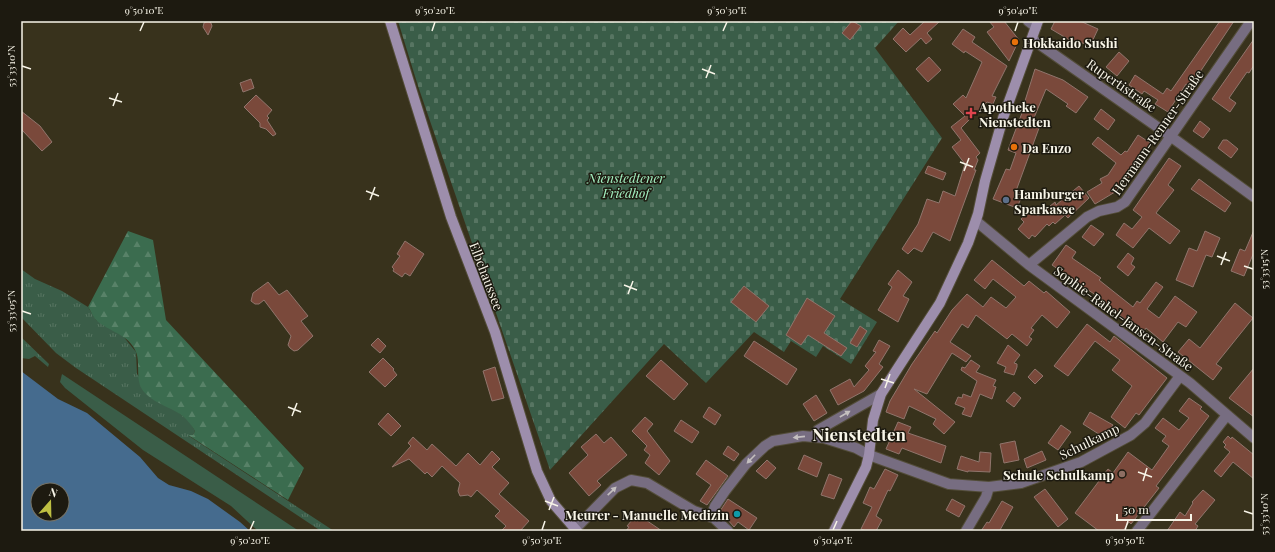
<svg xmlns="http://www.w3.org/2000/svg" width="1275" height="552" font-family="'Playfair Display',serif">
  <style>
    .grass { fill: url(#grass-tufts) }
    .forest { fill: url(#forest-firs) }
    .cemetery { fill: url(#cemetery-stones) }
    .park { fill: #3a5d48 }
    .water { fill: #456b8e; fill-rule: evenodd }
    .building { fill: #7a493b; stroke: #90756c }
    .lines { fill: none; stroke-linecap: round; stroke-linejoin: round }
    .street-casing { stroke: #534d39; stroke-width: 12 }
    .secondary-casing { stroke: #534d39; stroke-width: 12 }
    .street { stroke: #776d81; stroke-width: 10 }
    .secondary { stroke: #9d8eac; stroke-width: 10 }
    .oneway { fill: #c4bfbf }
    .ticks { fill: none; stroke: #f8f5e8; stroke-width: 1.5 }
    .food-dot { fill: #e8710a; stroke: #1d1a10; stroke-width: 1.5 }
    .health-dot { fill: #e0444e; stroke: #1d1a10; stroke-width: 1.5 }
    .service-dot { fill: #5c6f8a; stroke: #1d1a10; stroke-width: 1.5 }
    .education-dot { fill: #8d6e63; stroke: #1d1a10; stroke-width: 1.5 }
    .culture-dot { fill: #0f9aa8; stroke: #1d1a10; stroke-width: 1.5 }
    .labels { text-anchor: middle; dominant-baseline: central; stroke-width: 3; stroke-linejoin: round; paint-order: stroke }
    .poi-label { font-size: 13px; font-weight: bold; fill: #f8f5e8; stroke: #1d1a10; text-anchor: start }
    .street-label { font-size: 13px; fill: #f8f5e8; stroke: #1d1a10 }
    .park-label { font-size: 13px; font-style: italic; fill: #a5f3c3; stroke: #1d1a10 }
    .district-label { font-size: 17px; font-weight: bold; fill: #f8f5e8; stroke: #1d1a10 }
    .neatline { fill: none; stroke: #f8f5e8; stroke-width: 1.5 }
    .ticks-label { font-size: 10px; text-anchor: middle; fill: #f8f5e8 }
  </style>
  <defs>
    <pattern id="grass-tufts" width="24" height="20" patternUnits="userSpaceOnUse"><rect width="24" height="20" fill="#3a5d48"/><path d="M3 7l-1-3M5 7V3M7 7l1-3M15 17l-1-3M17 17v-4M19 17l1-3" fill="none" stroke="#577562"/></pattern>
    <pattern id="forest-firs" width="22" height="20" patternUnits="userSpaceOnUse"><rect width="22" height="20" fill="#3b6c4f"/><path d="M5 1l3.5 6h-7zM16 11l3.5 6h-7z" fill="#588268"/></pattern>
    <pattern id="cemetery-stones" width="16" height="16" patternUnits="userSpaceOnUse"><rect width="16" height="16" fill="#3a5d48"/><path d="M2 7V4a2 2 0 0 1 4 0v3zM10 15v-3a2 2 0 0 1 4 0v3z" fill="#577562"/></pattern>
  </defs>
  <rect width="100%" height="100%" fill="#38321c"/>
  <path class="grass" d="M21,269L35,279L62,291L88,307L96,320L123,336L136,352L137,374L158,402L174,409L189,421L195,431L193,435L189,436L334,531H321L76,368L56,353L21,317Z
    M21,337L49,364L48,367L35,356L29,359L21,358Z"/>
  <path class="forest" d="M128,231L153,240L166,320L304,468L288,500L188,435H193L195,431C181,406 162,410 145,393C134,382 141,364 136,352C129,334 109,332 96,320C93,317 91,311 88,307Z"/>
  <path class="cemetery" d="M398,21H899L875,48L942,138L840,299L877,322L851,364L823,346L816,357L791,341L784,352L754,332L706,383L664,344L550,470L418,86Z"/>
  <path class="park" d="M62,374L299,531H258L231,506L143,450L65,388L60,382Z"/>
  <path class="water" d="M21,371L58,399L87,413L140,457L158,478L169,485L191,491L208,499L240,522L250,531H21ZM38,490H62V514H38Z"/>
  <path class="building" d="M208,21L211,23L212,26L208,35L203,27L204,23Z
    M852,21L861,26L850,40L842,33Z
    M925,21H940L927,33L932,39L926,44L921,38L906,52L893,39L903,28L910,35Z
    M989,21H1004L1019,40L1009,61L987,32L994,27Z
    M1055,21H1080L1098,29L1090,46L1080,42L1078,45L1051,29Z
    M1220,21H1234L1190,87L1186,84L1168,112L1155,104L1158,100L1144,91L1142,94L1129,85L1135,75L1163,94L1167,88L1171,91Z
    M963,29L975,37L972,42L1007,66L992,96L996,97L993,104L987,102L961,128L980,153L976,157L978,160L974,170H976L950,241L933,232L922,252L914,248L908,254L902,249L918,224L927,199L939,203L943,191L955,196L965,164L952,147L961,140L951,127L965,116L953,104L963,95L966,98L982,62L965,51L964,53L952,44Z
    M1254,39V65L1249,73L1247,72L1229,98L1236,103L1230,112L1212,99Z
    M1119,52L1129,61L1117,76L1106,67Z
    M929,57L941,70L928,82L916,69Z
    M1035,69L1063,80L1088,97L1076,113L1066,106L1068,104L1046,89L1031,125L1039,128L1016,191L1023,193L1017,208L993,199L1006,169L1010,170L1016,153L1008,150L1025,105L1024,104Z
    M251,79L254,88L243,92L240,83Z
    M256,95L272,110L267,116L269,118L267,120L276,134L273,136L266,129L260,127V123L244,107Z
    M1101,109L1115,120L1108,130L1094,119Z
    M21,111L40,126L52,142L42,151L21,129Z
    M1200,121L1210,129L1203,138L1193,131Z
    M1138,135L1152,144L1120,189L1095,204L1087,192L1102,183L1100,179L1108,175L1116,163L1092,144L1098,137L1121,155L1125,151L1127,152Z
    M1223,140H1227L1238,149L1231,158L1218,148Z
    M1169,158L1181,166L1168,185L1174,190L1156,213L1180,231L1170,244L1149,228L1133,248L1116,235L1124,223L1132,229L1142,217L1133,210Z
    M928,166L946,173L943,180L925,173Z
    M1199,179L1231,203L1225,212L1191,189Z
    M1079,186L1089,198L1068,218L1065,215L1055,224L1053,222L1049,226L1047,224L1035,237L1032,235L1029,239L1018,229L1024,222L1021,219L1030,209L1038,216L1055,202L1056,205Z
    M1091,225L1104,234L1094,246L1082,237Z
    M1254,230V252L1244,276L1231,271L1240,249L1245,251Z
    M1205,231L1220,238L1212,257L1206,255L1193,287L1176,280L1189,248L1197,251Z
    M405,241L424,254L410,276L405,273L402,277L393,271L394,269L392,267L400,256L397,254Z
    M1066,245L1076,252L1072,258L1101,278L1099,280L1133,307L1137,301L1140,303L1156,282L1163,287L1147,309L1159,318L1175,296L1197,312L1186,327L1178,322L1163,342L1146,328L1142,334L1100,298L1052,265Z
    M1128,253L1134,258L1131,264L1135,267L1128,276L1117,267Z
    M992,260L1024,286L1029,281L1044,293L1046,291L1070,312L1057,328L1042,315L1031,328L1034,330L1029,337L1032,339L1027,346L1012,334L1007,339L976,315L968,328L962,324L950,342L971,356L966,362L952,353L927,394L914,389L955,422L944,434L933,424L936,419L909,406L904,419L886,412L890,401L912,364L935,331L937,333L952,310L967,294L983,307L991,297L1006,308L1016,297L993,279L985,289L974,280Z
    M898,270L912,282L903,296L909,299L898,322L878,310L892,287L888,284Z
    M268,282L279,295L287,290L308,316L301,321L313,336L298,350L294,351L290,348L288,345L291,336L264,300L259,304H255L251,301L253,293Z
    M744,286L769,306L756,322L731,302Z
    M807,298L835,316L824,333L847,348L841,356L808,335L801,345L786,335Z
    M1235,303L1253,318L1216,364L1222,368L1213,380L1178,352L1189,339L1200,348Z
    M1087,324L1110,342L1114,336L1167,378L1139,415L1136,413L1125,428L1111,417L1132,386L1112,370L1120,360L1095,341L1068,376L1054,366Z
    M860,326L867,331L857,347L850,343Z
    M378,338L386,346L380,353L371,345Z
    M879,340L890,346L879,364L883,367L864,391L838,405L830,390L850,379L854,387L869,370L865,366L876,352L873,351Z
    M754,341L797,369L787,385L744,356Z
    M1008,345L1020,355L1014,363L1017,364V367L1014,375L1004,372L1006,367L997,363Z
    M383,358L394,369L393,370L397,375L385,387L369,372Z
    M661,360L688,384L674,400L646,376Z
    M971,360L980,366L976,372L996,380L993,386L996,387L992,399L980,394L971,417L962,414L965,408L955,404L958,397L962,398L963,394L971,397L977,381L961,370L962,367L965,368Z
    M495,367L504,398L492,401L483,371Z
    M1254,368V417L1229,398Z
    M1035,369L1043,376L1035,384L1028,377Z
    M1014,392L1021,398L1014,407L1006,401Z
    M816,395L827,413L814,421L803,404Z
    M1189,398L1202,407L1200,409L1209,416L1156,486L1159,488L1131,524L1129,522L1123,531H1099L1075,513L1108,469L1113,473L1128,452L1152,470L1169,446L1162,441L1166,436L1155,428L1163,418L1179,430L1189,418L1179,411Z
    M709,407L721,415L715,425L703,417Z
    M1090,412L1113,425L1105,438L1083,424Z
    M388,413L401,426L391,436L378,424Z
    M645,417L653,424L647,431L670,461L659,475L645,463L650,455L644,450L647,446L632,431Z
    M681,420L699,432L692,443L674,431Z
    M898,422L911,427L908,433L946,446L941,463L902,448L899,454L886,449Z
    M1061,425L1071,432L1058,450L1048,443Z
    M596,434L604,443L611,437L627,455L597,481L601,485L589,496L569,473L588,455L581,447Z
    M1228,436L1231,439L1232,437L1254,455V479L1233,462L1221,477L1214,471L1230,452L1224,447L1226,445L1223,442Z
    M413,437L427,450L432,444L456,466L468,453L480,465L492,451L500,459L492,467L509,483L499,494L529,521L520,531H501L506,526L495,516L500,511L477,490L471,497L468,495L460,496L458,491L460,483L442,466L432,477L427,472L425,474L409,459L392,467L411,446L408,443Z
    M1015,441L1019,460L1004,463L1000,444Z
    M728,446L739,454L734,461L723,454Z
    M1042,451L1046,460L1027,468L1024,459Z
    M980,452L991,453L990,472L968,471V472L957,469L961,456L979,462Z
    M804,455L822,463L817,477L798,469Z
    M706,460L728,476L707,505L700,501L711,485L696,474Z
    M767,460L776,468L766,479L756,471Z
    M885,469L898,475L890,491L888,490L876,516L882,520L876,531H866L861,529L872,507L863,503L870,487L874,489Z
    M829,474L842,479L834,499L821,495Z
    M1045,489L1068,519L1058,527L1034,497Z
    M1203,490L1215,500L1195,524L1198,526L1195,531H1167L1180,512L1185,516L1193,503L1192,502Z
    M728,499L757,518L749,530L738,522L734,527L720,511Z
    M952,499L965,506L959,517L946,510Z
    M1002,501L1013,507L1000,530L1001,531H981L987,522L989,523Z
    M637,514L662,531H626L629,527L627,526Z"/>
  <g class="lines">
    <g class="street-casing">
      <path id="street" d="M1028,21L1036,27
        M1032,39L1166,133L1254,197
        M976,221L1029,265L1190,383L1254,438
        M1029,265L1087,217L1099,211L1117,207L1125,202L1251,21
        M814,436L818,430L881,394
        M711,517L715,506L725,491L746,464L765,446L773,441L803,436L824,438L856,448L869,455L949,484L989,487L1021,483L1081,462L1131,435L1145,423L1180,376
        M575,529L615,488L631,480L647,483L694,511L714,518L728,531
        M966,531L986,497L989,487
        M1137,531L1227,415"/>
    </g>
    <g class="secondary-casing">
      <path id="secondary" d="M390,21L451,217L495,332L537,471L551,501L577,531
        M834,531L866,467L869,455L873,420L881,394L940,303L968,243L978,214L985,181L1003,118L1038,21"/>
    </g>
    <use href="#street" class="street"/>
    <use href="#secondary" class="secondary"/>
  </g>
  <defs><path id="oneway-solid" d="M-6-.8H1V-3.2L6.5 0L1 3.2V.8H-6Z"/></defs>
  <g class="oneway">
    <use href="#oneway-solid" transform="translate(845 414) rotate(-30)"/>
    <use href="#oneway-solid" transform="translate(799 437) rotate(174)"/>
    <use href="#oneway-solid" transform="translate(751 459) rotate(134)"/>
    <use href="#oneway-solid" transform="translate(612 491) rotate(-44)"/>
  </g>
  <path class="ticks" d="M140,31L144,22M432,31L435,22M723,31L727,22M1015,31L1018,22M22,66L31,69M702,69L715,74M706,78L711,65M109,98L122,102M113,106L118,93M960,162L973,167M964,171L969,158M366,191L379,196M370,200L375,187M1217,256L1230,261M1221,265L1226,252M1244,266L1253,269M624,285L637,290M628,294L633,281M22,311L31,314M881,379L894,383M885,388L890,374M288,407L301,412M292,416L297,403M1138,472L1152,477M1143,481L1147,468M545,501L558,506M549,510L554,497M1244,511L1253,514M250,530L254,521M542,530L545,521M833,530L837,521M1125,530L1128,521"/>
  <g class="food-dot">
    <circle cx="1015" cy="42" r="4"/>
    <circle cx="1014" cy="147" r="4"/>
  </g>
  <path class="health-dot" d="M969 107h4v4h4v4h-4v4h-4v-4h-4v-4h4z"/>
  <circle class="service-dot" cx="1006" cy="200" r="4"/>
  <circle class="education-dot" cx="1122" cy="474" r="4"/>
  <circle class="culture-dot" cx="737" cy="514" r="4"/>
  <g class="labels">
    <g class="poi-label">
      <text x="1023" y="42">Hokkaido Sushi</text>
      <text x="979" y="106">Apotheke<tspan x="979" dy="15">Nienstedten</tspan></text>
      <text x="1022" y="147">Da Enzo</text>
      <text x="1014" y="193">Hamburger<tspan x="1014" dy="15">Sparkasse</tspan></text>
      <text x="1114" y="474" text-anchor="end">Schule Schulkamp</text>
      <text x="729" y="514" text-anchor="end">Meurer - Manuelle Medizin</text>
    </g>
    <g class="street-label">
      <text transform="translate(1122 85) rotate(35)">Rupertistraße</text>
      <text transform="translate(1157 132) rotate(-55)">Hermann-Renner-Straße</text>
      <text transform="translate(487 276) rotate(69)">Elbchaussee</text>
      <text transform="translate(1124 318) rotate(36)">Sophie-Rahel-Jansen-Straße</text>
      <text transform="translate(1089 441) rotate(-26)">Schulkamp</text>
    </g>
    <g class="park-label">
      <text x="626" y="177">Nienstedtener<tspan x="626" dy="15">Friedhof</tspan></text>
    </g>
    <g class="district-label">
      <text x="859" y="434">Nienstedten</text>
    </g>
  </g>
  <rect width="1275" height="552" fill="none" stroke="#1d1a10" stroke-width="44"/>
  <g transform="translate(50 502) rotate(20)"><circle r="19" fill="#1d1a10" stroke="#757266"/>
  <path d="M0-3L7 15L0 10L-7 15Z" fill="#bebf42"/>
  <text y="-6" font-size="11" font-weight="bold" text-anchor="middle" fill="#f8f5e8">N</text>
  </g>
  <path d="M1117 514v6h74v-6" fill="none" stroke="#f8f5e8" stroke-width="2"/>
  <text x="1123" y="514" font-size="12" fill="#f8f5e8" stroke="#1d1a10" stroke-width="3" paint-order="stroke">50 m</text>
  <rect x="22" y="22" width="1231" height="508" class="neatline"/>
  <g class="ticks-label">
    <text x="144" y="14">9°50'10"E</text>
    <text x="435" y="14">9°50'20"E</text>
    <text x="727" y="14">9°50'30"E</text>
    <text x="1018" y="14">9°50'40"E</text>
    <text transform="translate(11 66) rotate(-90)" y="4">53°33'10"N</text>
    <text transform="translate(1264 269) rotate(-90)" y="4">53°33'15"N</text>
    <text transform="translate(11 311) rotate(-90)" y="4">53°33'05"N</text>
    <text transform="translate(1264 514) rotate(-90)" y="4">53°33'10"N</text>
    <text x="250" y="544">9°50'20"E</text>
    <text x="542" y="544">9°50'30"E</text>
    <text x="833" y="544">9°50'40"E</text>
    <text x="1125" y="544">9°50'50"E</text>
  </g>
</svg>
